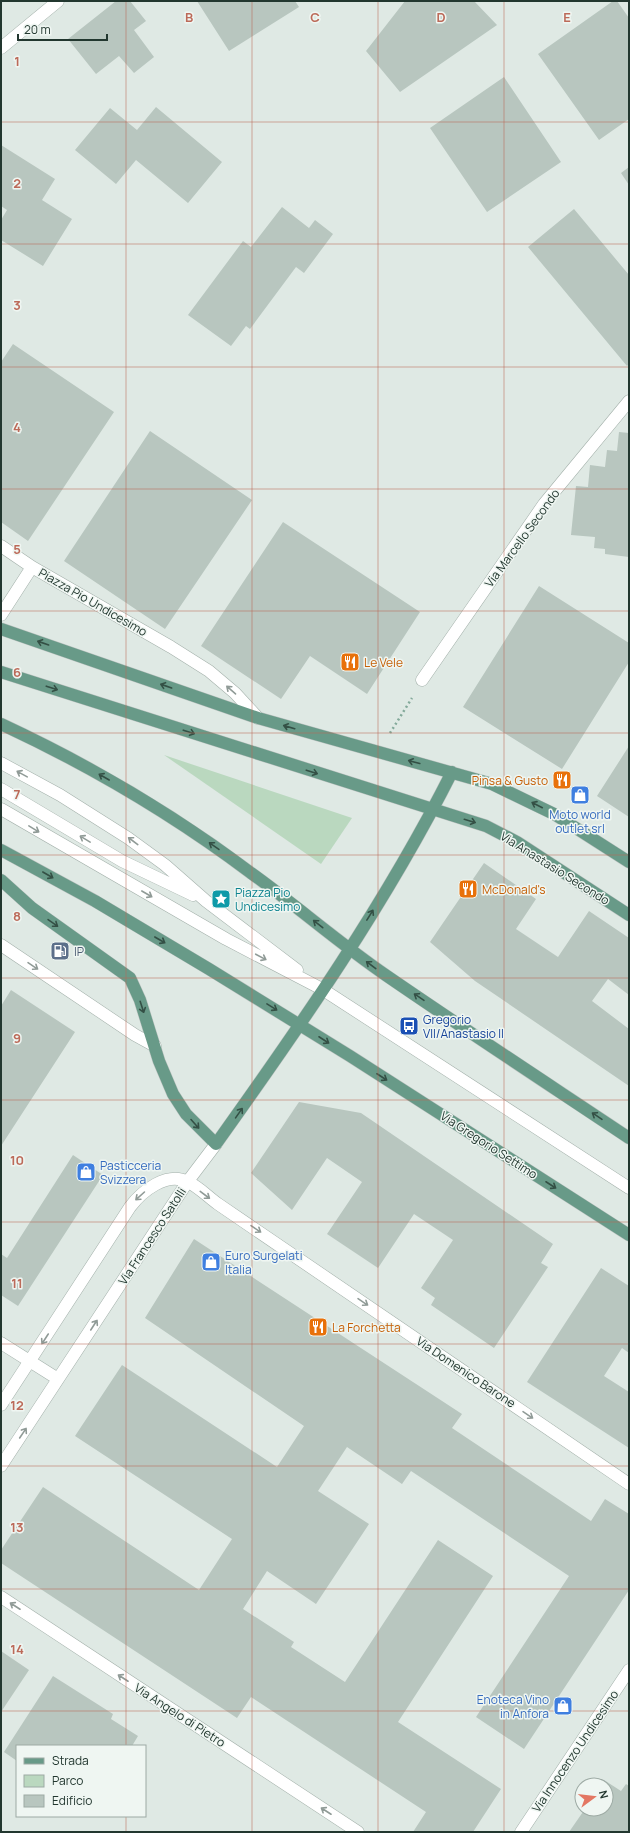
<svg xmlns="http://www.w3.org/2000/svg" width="630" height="1833" font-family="Manrope,sans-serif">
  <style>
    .green { fill: #bad8bf }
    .building { fill: #b8c6bf }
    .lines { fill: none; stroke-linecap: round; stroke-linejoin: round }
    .lane-casing { stroke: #a3b0aa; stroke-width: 13 }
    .street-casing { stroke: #a3b0aa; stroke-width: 13 }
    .primary-casing { stroke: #bdc3c1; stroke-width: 13 }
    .path { stroke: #83a99a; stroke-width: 2.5; stroke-dasharray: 2 3; stroke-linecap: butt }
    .lane { stroke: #fff; stroke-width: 12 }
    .street { stroke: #fff; stroke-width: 12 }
    .primary { stroke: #689a88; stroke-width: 12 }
    .oneway { stroke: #345045 }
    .oneway2 { stroke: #909b97 }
    .grid { fill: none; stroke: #bc6a59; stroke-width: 1; stroke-opacity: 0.55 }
    .labels { text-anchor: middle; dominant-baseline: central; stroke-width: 3; stroke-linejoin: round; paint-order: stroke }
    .street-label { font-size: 12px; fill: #22372f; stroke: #eff6f2 }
    .food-label { font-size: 12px; fill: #c56008; stroke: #eff6f2; text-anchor: start }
    .shop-label { font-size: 12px; fill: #366cbe; stroke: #eff6f2; text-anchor: start }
    .culture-label { font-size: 12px; fill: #0d838f; stroke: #eff6f2; text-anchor: start }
    .service-label { font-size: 12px; fill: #4e5e75; stroke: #eff6f2; text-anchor: start }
    .transit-label { font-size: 12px; fill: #164399; stroke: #eff6f2; text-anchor: start }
    .grid-label { font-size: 13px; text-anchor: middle; font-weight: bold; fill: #bc6a59; stroke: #eff6f2; stroke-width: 3; stroke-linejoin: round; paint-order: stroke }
  </style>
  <rect width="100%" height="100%" fill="#dfe9e4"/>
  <path class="green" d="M164,755L352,818L321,864Z"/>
  <path class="building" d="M116,1H130L146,21L134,30L154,57L134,73L119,56L96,74L68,39Z
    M197,1H295L299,7L229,51Z
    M405,1H474L497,25L400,92L366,51Z
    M613,1H617L629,18V119L599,140L538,54Z
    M504,77L561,162L487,212L430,128Z
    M156,107L222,162L188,203L136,160L116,184L75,150L110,108L137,130Z
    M1,145L55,179L42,200L72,219L43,266L1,240V220L7,210L1,206Z
    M629,167V185L621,173Z
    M282,207L309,228L315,220L333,234L304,273L296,267L250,329L246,326L231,346L188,315L243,241L251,247Z
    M574,209L629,275V364L627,366L528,247Z
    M13,344L114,412L28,541L1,522V362Z
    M150,431L252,500L165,629L64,561Z
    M619,432L629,433V557L605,554V549L594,548L595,537L571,535L576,486L588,487L590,465L605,467L607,450L617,451Z
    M283,522L420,612L367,694L310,656L281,699L201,646Z
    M539,586L629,643V662L562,769L463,707Z
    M629,746V817L597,796Z
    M484,863L536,899L516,929L558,957L589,911L629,938V995L608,979L592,1001L629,1029V1086L475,981L430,942Z
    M11,990L75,1032L1,1146V1006Z
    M299,1102L361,1113L553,1244L541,1263L548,1267L494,1348L431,1305L435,1298L421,1288L453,1240L414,1214L378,1268L327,1234L362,1182L327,1158L292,1210L251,1173Z
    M73,1155L103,1175L18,1306L1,1295V1254L7,1258Z
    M194,1239L462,1414L452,1428L591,1521L605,1499L629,1514V1590L524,1749L476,1717L569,1576L411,1471L402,1484L347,1447L318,1491L369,1524L316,1604L267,1571L243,1609L294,1642L291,1647L345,1682L438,1540L493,1576L398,1722L501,1789L473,1832H413L426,1812L251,1697L237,1718L1,1563V1550L43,1487L199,1590L232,1539L75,1436L122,1365L277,1467L304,1426L145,1318Z
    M601,1268L629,1286V1353L622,1348L604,1376L629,1392V1448L527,1382Z
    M1,1651L29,1670L1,1712Z
    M53,1676L113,1714L111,1719L138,1736L132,1746H17V1761L4,1752Z
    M604,1780L621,1791L626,1784L629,1786V1832H569L585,1809H606V1785H601Z"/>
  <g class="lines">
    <g class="lane-casing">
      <path id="lane" d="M1,546L32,567L171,647L209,671L235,693L258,718
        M1,615L32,567
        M1,763L60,795L128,838L165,865L206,901L297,970
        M1,789L122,861L193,895
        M1,809L226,939L322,989L629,1188
        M1,945L135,1035L155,1046"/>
    </g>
    <g class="street-casing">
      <path id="street" d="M1,48L58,1
        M422,680L544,504L629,401
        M1,1343L58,1379
        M1,1405L130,1207C142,1191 167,1171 188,1182C199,1187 208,1197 218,1204L629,1484
        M1,1466L188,1181L216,1144
        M1,1597L358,1832
        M521,1832L629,1670"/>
    </g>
    <g class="primary-casing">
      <path id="primary" d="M1,629L258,718L492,784L554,814L629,862
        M1,672L486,826L517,842L629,915
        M1,724C89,765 174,815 251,873C297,906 340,944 387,976C467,1031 548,1084 629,1138
        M1,850L95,901L209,969L350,1056L629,1235
        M1,880L32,908L130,978L140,1000L159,1061L173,1094L186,1114L216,1144C301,1025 386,903 452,772"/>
    </g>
    <path class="path" d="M390,733L412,698"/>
    <use href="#lane" class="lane"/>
    <use href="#street" class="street"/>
    <use href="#primary" class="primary"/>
  </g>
  <defs><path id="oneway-shaft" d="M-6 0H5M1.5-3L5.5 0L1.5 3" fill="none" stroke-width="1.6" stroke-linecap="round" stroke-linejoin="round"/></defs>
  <g class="oneway">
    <use href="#oneway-shaft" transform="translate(43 643) rotate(-161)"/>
    <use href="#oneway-shaft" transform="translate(166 686) rotate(-161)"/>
    <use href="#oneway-shaft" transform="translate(52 688) rotate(18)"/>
    <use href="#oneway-shaft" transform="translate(289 727) rotate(-164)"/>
    <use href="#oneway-shaft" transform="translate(189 732) rotate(18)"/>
    <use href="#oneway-shaft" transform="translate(414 762) rotate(-165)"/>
    <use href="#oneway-shaft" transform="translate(312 772) rotate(18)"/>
    <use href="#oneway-shaft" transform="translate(104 777) rotate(-150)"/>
    <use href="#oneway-shaft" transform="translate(537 805) rotate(-153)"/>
    <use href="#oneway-shaft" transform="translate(470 821) rotate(17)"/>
    <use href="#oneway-shaft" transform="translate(214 846) rotate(-145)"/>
    <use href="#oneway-shaft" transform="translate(48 875) rotate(30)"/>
    <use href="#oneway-shaft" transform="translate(370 915) rotate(-58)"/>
    <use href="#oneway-shaft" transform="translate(53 923) rotate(35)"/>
    <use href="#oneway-shaft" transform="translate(318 924) rotate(-142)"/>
    <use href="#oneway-shaft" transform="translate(160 940) rotate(30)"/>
    <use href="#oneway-shaft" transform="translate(371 965) rotate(-143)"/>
    <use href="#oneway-shaft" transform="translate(419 997) rotate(-146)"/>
    <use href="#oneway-shaft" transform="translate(142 1007) rotate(72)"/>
    <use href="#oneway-shaft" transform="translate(272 1007) rotate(32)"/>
    <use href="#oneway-shaft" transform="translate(324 1040) rotate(33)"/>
    <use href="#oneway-shaft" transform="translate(382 1077) rotate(33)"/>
    <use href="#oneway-shaft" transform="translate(239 1113) rotate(-55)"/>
    <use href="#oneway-shaft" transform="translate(597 1116) rotate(-146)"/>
    <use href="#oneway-shaft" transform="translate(195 1124) rotate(48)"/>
    <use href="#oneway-shaft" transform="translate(551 1185) rotate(33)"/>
  </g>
  <g class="oneway2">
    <use href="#oneway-shaft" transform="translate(231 690) rotate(-139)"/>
    <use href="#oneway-shaft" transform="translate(22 774) rotate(-151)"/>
    <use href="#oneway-shaft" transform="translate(34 829) rotate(31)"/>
    <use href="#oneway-shaft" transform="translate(85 839) rotate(-149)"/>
    <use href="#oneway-shaft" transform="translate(133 841) rotate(-143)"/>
    <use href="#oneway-shaft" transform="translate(147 894) rotate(30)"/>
    <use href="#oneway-shaft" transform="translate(261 957) rotate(28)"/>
    <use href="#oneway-shaft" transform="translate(33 966) rotate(34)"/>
    <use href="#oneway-shaft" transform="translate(205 1195) rotate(37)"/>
    <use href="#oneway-shaft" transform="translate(140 1196) rotate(138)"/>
    <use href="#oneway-shaft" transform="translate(256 1229) rotate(34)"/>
    <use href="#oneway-shaft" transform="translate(363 1302) rotate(34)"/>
    <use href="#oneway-shaft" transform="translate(94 1325) rotate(-57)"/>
    <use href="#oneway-shaft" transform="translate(45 1339) rotate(123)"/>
    <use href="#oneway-shaft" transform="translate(528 1415) rotate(34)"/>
    <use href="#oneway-shaft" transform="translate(23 1433) rotate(-56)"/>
    <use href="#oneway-shaft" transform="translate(15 1606) rotate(-147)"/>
    <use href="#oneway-shaft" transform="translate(123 1678) rotate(-147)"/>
    <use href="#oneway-shaft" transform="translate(326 1811) rotate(-147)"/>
  </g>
  <path class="grid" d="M126,1V1746M252,1V1832M378,1V1832M504,1V1832M1,122H629M1,244H629M1,367H629M1,489H629M1,611H629M1,733H629M1,855H629M1,978H629M1,1100H629M1,1222H629M1,1344H629M1,1466H629M1,1589H629M1,1711H629M126,1816V1832"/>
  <defs>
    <g id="restaurant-square" transform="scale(1)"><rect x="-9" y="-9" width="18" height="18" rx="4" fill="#e8710a" stroke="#eff6f2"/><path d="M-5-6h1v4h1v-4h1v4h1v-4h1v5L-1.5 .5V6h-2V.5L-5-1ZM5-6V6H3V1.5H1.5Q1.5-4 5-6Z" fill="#fff"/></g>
    <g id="shop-square" transform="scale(1)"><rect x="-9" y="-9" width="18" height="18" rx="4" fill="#3f7fe0" stroke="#eff6f2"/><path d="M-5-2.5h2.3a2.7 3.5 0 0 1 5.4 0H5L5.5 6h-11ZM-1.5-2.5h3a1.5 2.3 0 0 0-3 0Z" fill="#fff"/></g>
    <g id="sight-square" transform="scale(1)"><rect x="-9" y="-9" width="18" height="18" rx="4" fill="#0f9aa8" stroke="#eff6f2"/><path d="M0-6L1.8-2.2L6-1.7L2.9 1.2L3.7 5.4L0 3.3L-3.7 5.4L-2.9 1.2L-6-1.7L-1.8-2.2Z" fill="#fff"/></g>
    <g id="fuel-square" transform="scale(1)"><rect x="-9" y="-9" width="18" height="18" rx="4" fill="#5c6f8a" stroke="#eff6f2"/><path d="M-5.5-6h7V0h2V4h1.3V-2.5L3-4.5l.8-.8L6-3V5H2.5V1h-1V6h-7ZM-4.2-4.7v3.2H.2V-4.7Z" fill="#fff"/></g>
    <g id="bus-square" transform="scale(1)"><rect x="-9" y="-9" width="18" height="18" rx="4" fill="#1a4fb4" stroke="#eff6f2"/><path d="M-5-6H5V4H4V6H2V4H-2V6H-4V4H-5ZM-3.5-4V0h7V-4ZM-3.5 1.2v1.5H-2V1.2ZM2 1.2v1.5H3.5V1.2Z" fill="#fff"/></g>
  </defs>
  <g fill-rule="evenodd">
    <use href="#restaurant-square" x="350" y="662"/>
    <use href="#restaurant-square" x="562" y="780"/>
    <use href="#shop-square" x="580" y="795"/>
    <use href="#restaurant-square" x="468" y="889"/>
    <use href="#sight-square" x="221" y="899"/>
    <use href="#fuel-square" x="60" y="951"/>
    <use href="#bus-square" x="409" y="1026"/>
    <use href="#shop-square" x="86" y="1172"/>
    <use href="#shop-square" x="211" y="1262"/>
    <use href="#restaurant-square" x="318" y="1327"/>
    <use href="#shop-square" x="563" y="1706"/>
  </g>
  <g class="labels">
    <g class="street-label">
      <text transform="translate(522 538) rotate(-54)">Via Marcello Secondo</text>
      <text transform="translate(93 602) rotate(30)">Piazza Pio Undicesimo</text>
      <text transform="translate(555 868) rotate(32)">Via Anastasio Secondo</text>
      <text transform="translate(489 1145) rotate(33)">Via Gregorio Settimo</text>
      <text transform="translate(152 1236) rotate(-57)">Via Francesco Satolli</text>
      <text transform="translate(466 1372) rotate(34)">Via Domenico Barone</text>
      <text transform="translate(180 1715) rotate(33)">Via Angelo di Pietro</text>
      <text transform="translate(575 1751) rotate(-56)">Via Innocenzo Undicesimo</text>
    </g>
    <g class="food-label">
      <text x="364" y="662">Le Vele</text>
      <text x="548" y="780" text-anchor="end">Pinsa &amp; Gusto</text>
      <text x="482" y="889">McDonald's</text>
      <text x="332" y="1327">La Forchetta</text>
    </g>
    <g class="shop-label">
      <text x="580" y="814" text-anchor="middle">Moto world<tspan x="580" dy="14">outlet srl</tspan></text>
      <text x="100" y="1165">Pasticceria<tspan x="100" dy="14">Svizzera</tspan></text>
      <text x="225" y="1255">Euro Surgelati<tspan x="225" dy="14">Italia</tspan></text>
      <text x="549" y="1699" text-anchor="end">Enoteca Vino<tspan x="549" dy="14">in Anfora</tspan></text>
    </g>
    <g class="culture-label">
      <text x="235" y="892">Piazza Pio<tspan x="235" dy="14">Undicesimo</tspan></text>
    </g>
    <g class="service-label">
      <text x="74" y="951">IP</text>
    </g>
    <g class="transit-label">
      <text x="423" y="1019">Gregorio<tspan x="423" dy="14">VII/Anastasio II</tspan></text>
    </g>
  </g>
  <g class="grid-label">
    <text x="189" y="22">B</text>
    <text x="315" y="22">C</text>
    <text x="441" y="22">D</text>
    <text x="567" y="22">E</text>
    <text x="17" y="66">1</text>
    <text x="17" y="188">2</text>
    <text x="17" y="310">3</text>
    <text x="17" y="432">4</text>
    <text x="17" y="554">5</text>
    <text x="17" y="677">6</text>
    <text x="17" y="799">7</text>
    <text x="17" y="921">8</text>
    <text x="17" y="1043">9</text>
    <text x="17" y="1165">10</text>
    <text x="17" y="1288">11</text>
    <text x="17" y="1410">12</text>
    <text x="17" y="1532">13</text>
    <text x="17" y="1654">14</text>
  </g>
  <rect width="630" height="1833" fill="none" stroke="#22372f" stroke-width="4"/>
  <rect x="16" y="1745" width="130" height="72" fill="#eff6f2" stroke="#9daaa4"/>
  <rect x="24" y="1758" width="20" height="6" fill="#689a88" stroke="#9daaa4"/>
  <text x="52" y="1765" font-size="12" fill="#22372f">Strada</text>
  <rect x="24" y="1775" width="20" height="12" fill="#bad8bf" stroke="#9daaa4"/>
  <text x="52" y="1785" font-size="12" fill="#22372f">Parco</text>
  <rect x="24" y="1795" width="20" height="12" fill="#b8c6bf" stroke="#9daaa4"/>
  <text x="52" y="1805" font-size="12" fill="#22372f">Edificio</text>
  <g transform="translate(594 1797) rotate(75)"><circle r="19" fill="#eff6f2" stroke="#9daaa4"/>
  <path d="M0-3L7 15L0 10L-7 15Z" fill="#e37763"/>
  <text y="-6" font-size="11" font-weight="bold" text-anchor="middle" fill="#22372f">N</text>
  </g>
  <path d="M18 34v6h89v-6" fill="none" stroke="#22372f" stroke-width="2"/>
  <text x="24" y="34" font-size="12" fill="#22372f" stroke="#eff6f2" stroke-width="3" paint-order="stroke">20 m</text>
</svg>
